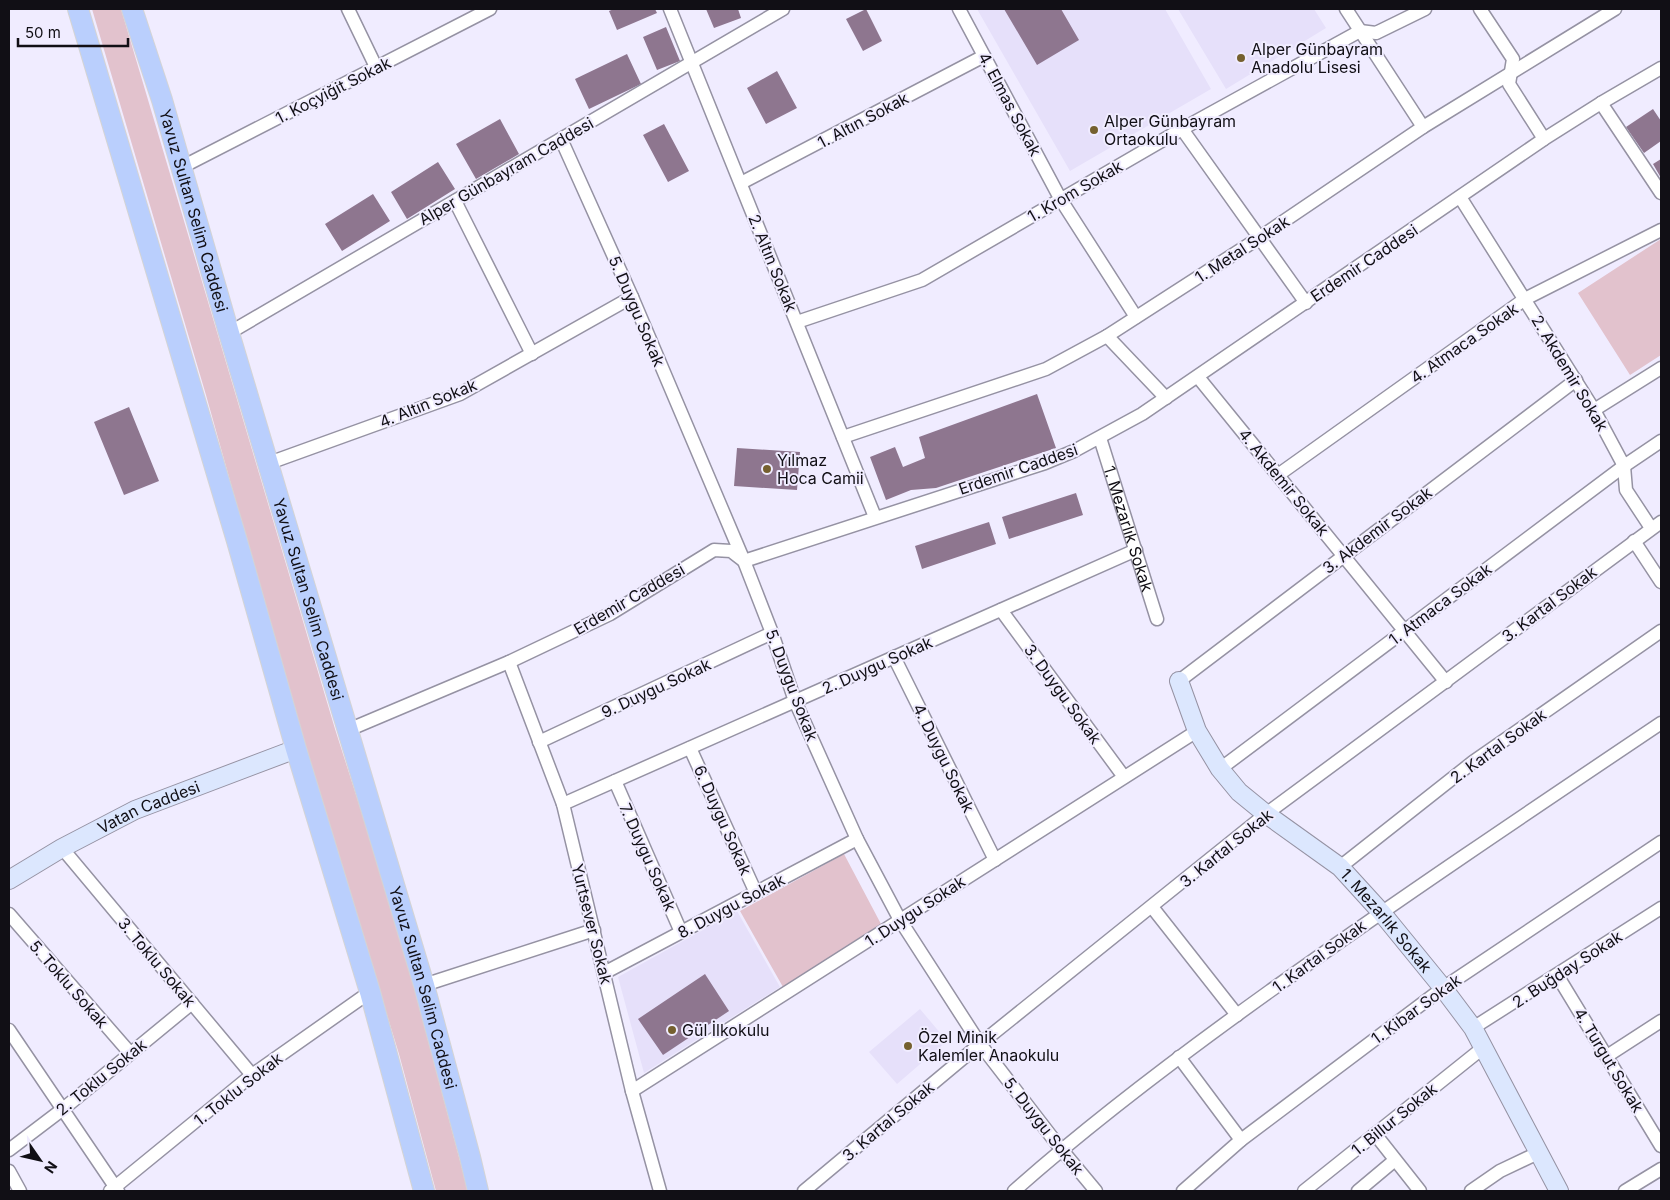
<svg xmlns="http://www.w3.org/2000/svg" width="1670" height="1200" font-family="Inter,sans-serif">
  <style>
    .built { fill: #e6e0fa }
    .green { fill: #e2c2cd }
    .building { fill: #8e768f }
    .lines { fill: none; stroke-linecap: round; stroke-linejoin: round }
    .street-casing { stroke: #9592a3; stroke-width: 15 }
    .secondary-casing { stroke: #9592a3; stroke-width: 20 }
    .primary-casing { stroke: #d4d4d5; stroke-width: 22 }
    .street { stroke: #fff; stroke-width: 12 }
    .secondary { stroke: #dce7fe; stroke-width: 18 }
    .primary { stroke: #bacffd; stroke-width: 20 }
    .poi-dot { fill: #75602f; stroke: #f0ecff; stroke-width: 2 }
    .labels { text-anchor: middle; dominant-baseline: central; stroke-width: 4; stroke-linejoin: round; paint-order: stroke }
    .poi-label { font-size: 16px; fill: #110f15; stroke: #f0ecff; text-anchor: start }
    .street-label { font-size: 16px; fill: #110f15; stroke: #f0ecff }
  </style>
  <rect width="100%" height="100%" fill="#f0ecff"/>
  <path class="built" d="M977,9H1165L1211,89L1070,171Z
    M1178,9H1314L1326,28L1226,89Z
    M737,911L780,987L644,1073L618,977Z
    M920,1009L947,1041L897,1084L869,1052Z"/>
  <path class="green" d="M92,9H121L335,729L397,923L468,1191H436L399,1054L303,741L206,395Z
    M1661,239V355L1630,375L1578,293Z
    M844,854L881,924L783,987L740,911Z"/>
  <path class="building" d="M614,9H655L657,13L617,30L609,11Z
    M706,9H738L741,18L714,28Z
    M866,9L882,41L863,51L846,19Z
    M1004,9H1061L1079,40L1037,65Z
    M666,27L680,61L657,70L643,37Z
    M627,54L641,84L589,109L575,79Z
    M777,71L797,108L766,124L747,88Z
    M1653,109L1661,121V141L1644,153L1626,127Z
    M500,119L519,154L476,179L456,144Z
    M664,124L689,171L668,182L643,135Z
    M1661,159V178L1653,164Z
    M438,162L455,189L407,219L391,192Z
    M373,194L390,221L342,251L325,224Z
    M1037,394L1056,448L936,488L911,490L886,500L870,457L895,447L903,467L925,458L919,437Z
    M129,407L159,481L124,495L94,422Z
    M737,448L800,452L797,490L734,486Z
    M1076,493L1083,515L1009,539L1002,517Z
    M989,522L996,544L922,569L915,546Z
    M705,974L729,1011L663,1055L638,1019Z"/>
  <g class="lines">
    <g class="street-casing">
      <g id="street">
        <path d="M348,9L376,67"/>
        <path d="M670,9L875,517"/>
        <path d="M959,9L1061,200L1136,317"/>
        <path d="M1346,9L1423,127"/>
        <path d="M1480,9L1513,59L1509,84L1544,139"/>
        <path d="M1601,103L1661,193"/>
        <path d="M1182,129L1306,303"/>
        <path d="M561,139L632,297L744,561L772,633L795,701L857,839L900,920L980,1044L1061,1149L1096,1191"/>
        <path d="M182,167L490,9"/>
        <path d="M741,183L984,56"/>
        <path d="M1460,197L1594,410L1624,466L1626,490L1651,528"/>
        <path d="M455,201L532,354"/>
        <path d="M797,322L922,280L1182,129L1360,31L1376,33L1425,9"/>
        <path d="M229,333L783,9"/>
        <path d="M1107,336L1166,398"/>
        <path d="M1198,377L1446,682"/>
        <path d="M1594,410L1661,368"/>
        <path d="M843,437L1046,369L1107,336L1259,238L1423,127L1615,9"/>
        <path id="s1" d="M1100,438L1157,619"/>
        <path d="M269,463L460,394L632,297"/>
        <path d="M1278,475L1525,299L1661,230"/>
        <path d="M1634,541L1661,582"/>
        <path d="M1001,610L1124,777"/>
        <path d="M894,657L995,860"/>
        <path d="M509,662L563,804L632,1091L660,1191"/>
        <path d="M1179,681L1576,380"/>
        <path d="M348,730L509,662L610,614L714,550L731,551L744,561L1045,463L1074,451L1142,414L1544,139L1601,103L1661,68"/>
        <path d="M539,742L772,633"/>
        <path d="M690,748L756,893"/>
        <path d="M1220,769L1624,466L1661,441"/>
        <path d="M615,781L681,932"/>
        <path d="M563,804L1136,550"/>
        <path d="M62,848L252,1075"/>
        <path d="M1340,867L1473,762L1661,631"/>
        <path d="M1152,907L1237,1015"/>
        <path d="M9,914L130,1053"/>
        <path d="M604,973L857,839"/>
        <path d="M1557,975L1661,1146"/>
        <path d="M424,985L594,930"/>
        <path d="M1473,1028L1661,908"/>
        <path d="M9,1030L118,1191"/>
        <path d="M1607,1056L1661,1021"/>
        <path d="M1179,1057L1241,1140"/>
        <path d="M632,1091L1197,731"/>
        <path d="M1375,1134L1420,1191"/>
        <path d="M9,1150L63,1109L192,1003"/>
        <path d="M9,1171L20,1191"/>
        <path d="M110,1191L252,1075L370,992"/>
        <path d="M804,1191L980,1044L1266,814L1661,522"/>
        <path d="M1014,1191C1095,1119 1182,1054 1270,991C1399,899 1530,811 1661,723"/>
        <path d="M1183,1191L1241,1140L1443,988L1661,842"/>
        <path d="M1304,1191L1484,1047"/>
        <path d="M1358,1191L1395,1160"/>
        <path d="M1471,1191L1500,1171L1540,1152"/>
        <path d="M1625,1191L1661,1169"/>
      </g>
    </g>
    <g class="secondary-casing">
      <g id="secondary">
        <path id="s2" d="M1179,681L1197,731L1220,769L1239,792L1266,814L1340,867L1381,912L1443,988L1473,1028L1559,1191"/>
        <path id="s3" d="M9,880L62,848L135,810L296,749"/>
      </g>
    </g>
    <g class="primary-casing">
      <g id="primary">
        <path d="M78,9L237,541L296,749L370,992L424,1191"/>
        <path id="s4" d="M132,9L162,100L229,333L424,985L470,1157L478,1191"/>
      </g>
    </g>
    <use href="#street" class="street"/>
    <use href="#secondary" class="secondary"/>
    <use href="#primary" class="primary"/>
  </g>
  <g class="poi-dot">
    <circle cx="1241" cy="58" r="5"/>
    <circle cx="1094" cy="130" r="5"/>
    <circle cx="767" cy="469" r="5"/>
    <circle cx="672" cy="1030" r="5"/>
    <circle cx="908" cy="1046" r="5"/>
  </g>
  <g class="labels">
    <g class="poi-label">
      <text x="1251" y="49">Alper Günbayram<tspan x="1251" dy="18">Anadolu Lisesi</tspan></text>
      <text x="1104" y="121">Alper Günbayram<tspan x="1104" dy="18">Ortaokulu</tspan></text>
      <text x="777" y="460">Yılmaz<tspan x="777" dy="18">Hoca Camii</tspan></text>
      <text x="682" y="1030">Gül İlkokulu</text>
      <text x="918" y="1037">Özel Minik<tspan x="918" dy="18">Kalemler Anaokulu</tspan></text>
    </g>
    <g class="street-label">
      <text transform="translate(333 90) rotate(-27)">1. Koçyiğit Sokak</text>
      <text transform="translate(1010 104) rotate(62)">4. Elmas Sokak</text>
      <text transform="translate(863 120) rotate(-28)">1. Altın Sokak</text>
      <text transform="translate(506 171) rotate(-30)">Alper Günbayram Caddesi</text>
      <text transform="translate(1075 191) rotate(-30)">1. Krom Sokak</text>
      <text stroke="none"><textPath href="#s4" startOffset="211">Yavuz Sultan Selim Caddesi</textPath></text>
      <text transform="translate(1242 249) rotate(-33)">1. Metal Sokak</text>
      <text transform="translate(773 263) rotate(68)">2. Altın Sokak</text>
      <text transform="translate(1364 263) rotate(-34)">Erdemir Caddesi</text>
      <text transform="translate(637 311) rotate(67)">5. Duygu Sokak</text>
      <text transform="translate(1464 343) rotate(-35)">4. Atmaca Sokak</text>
      <text transform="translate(1570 373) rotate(59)">2. Akdemir Sokak</text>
      <text transform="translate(428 403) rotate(-22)">4. Altın Sokak</text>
      <text transform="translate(1018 469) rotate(-19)">Erdemir Caddesi</text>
      <text transform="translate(1284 482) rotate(51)">4. Akdemir Sokak</text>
      <text stroke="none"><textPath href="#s1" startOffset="95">1. Mezarlık Sokak</textPath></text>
      <text transform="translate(1377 530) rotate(-37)">3. Akdemir Sokak</text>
      <text stroke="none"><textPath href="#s4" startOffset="616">Yavuz Sultan Selim Caddesi</textPath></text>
      <text transform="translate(629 599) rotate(-30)">Erdemir Caddesi</text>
      <text transform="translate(1440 604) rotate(-37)">1. Atmaca Sokak</text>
      <text transform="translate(1549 604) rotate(-37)">3. Kartal Sokak</text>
      <text transform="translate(877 665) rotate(-24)">2. Duygu Sokak</text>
      <text transform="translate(792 685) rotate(69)">5. Duygu Sokak</text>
      <text transform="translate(656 688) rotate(-25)">9. Duygu Sokak</text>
      <text transform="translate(1063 694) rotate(54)">3. Duygu Sokak</text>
      <text transform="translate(1498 746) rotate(-36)">2. Kartal Sokak</text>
      <text transform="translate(944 758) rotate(64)">4. Duygu Sokak</text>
      <text stroke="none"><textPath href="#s3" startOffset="158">Vatan Caddesi</textPath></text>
      <text transform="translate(723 820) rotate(66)">6. Duygu Sokak</text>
      <text transform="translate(1226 848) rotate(-39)">3. Kartal Sokak</text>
      <text transform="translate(648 857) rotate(66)">7. Duygu Sokak</text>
      <text transform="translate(731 906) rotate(-28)">8. Duygu Sokak</text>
      <text transform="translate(915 911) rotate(-33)">1. Duygu Sokak</text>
      <text stroke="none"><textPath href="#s2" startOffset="324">1. Mezarlık Sokak</textPath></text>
      <text transform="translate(592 924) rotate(76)">Yurtsever Sokak</text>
      <text transform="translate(1319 956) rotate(-36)">1. Kartal Sokak</text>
      <text transform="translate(157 962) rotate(50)">3. Toklu Sokak</text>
      <text transform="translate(1567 969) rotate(-33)">2. Buğday Sokak</text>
      <text transform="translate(69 984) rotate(49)">5. Toklu Sokak</text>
      <text stroke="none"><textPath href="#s4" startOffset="1021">Yavuz Sultan Selim Caddesi</textPath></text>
      <text transform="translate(1416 1009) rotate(-36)">1. Kibar Sokak</text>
      <text transform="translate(1609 1060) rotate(59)">4. Turgut Sokak</text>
      <text transform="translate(101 1077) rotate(-39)">2. Toklu Sokak</text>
      <text transform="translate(238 1089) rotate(-38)">1. Toklu Sokak</text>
      <text transform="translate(1394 1119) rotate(-39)">1. Billur Sokak</text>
      <text transform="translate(888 1121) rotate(-40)">3. Kartal Sokak</text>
      <text transform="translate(1044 1126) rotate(52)">5. Duygu Sokak</text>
    </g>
  </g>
  <rect width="1670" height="1200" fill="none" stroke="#110f15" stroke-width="20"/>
  <g transform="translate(40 1160) rotate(124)" stroke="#f0ecff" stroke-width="4" paint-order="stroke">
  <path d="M0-4L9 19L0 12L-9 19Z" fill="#110f15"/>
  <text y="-8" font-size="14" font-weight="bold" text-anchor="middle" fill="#110f15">N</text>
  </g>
  <path d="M18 38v8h110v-8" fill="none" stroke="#110f15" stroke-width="2.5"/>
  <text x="25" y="38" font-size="15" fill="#110f15" stroke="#f0ecff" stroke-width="4" paint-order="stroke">50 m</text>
</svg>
